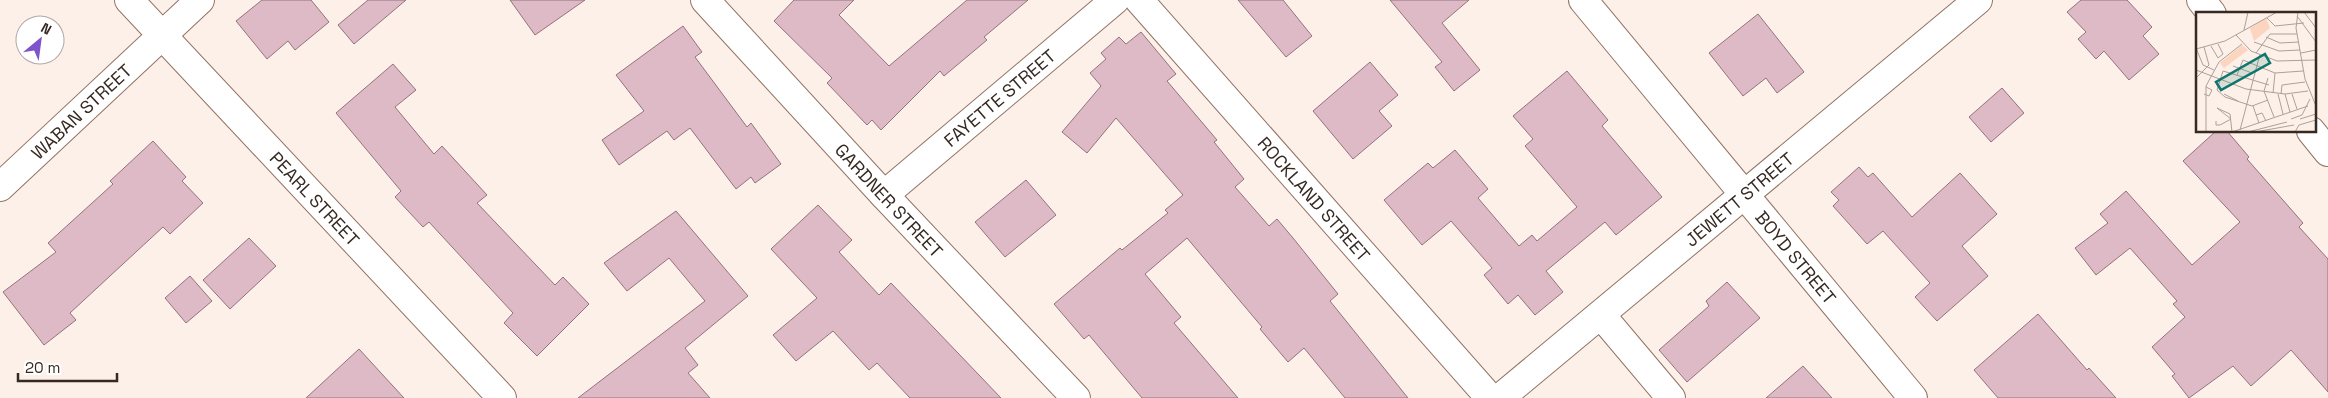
<svg xmlns="http://www.w3.org/2000/svg" width="2328" height="398" font-family="'Space Grotesk',sans-serif">
  <style>
    .building { fill: #ddbac5; stroke: #93737e }
    .lines { fill: none; stroke-linecap: round; stroke-linejoin: round }
    .minor-casing { stroke: #917464; stroke-width: 30 }
    .minor { stroke: #fff; stroke-width: 28 }
    .labels { text-anchor: middle; dominant-baseline: central; stroke-width: 4; stroke-linejoin: round; paint-order: stroke }
    .street-label { font-size: 18px; fill: #352922; stroke: #fff }
    .inset-road { fill: none; stroke: #ada099; stroke-width: 1 }
    .view { fill: #0f766e; fill-opacity: 0.15; stroke: #0f766e; stroke-width: 2.5 }
    .inset-edge { fill: none; stroke: #352922; stroke-width: 2.5 }
  </style>
  <rect width="100%" height="100%" fill="#fdf0e8"/>
  <path class="building" d="M262,0H311L329,22L295,50L288,41L267,59L236,21Z
    M368,0H406L354,44L338,25Z
    M510,0H585L535,35Z
    M794,0H854L839,15L889,66L967,0H1028L984,37L987,40L944,76L940,71L881,130L872,120L867,125L827,83L832,78L774,21Z
    M1238,0H1283L1312,36L1286,57Z
    M1390,0H1469L1442,23L1480,70L1454,91L1435,67L1442,62Z
    M2081,0H2127L2152,27L2143,36L2159,54L2129,80L2104,51L2096,59L2078,39L2086,32L2067,12Z
    M1758,14L1804,72L1777,93L1766,78L1743,96L1709,53Z
    M683,26L702,52L695,57L747,127L751,123L781,164L755,183L751,177L736,189L690,128L674,140L667,131L619,165L602,140L644,111L616,75Z
    M1141,32L1176,74L1167,81L1217,140L1214,142L1244,179L1235,187L1269,226L1277,219L1293,238L1338,294L1330,301L1408,398H1345L1304,348L1288,362L1260,329L1262,327L1187,238L1145,274L1181,317L1174,323L1238,398H1142L1089,335L1084,339L1054,304L1120,248L1122,250L1168,213L1165,210L1183,195L1116,118L1087,153L1062,132L1101,86L1090,73L1106,59L1101,53L1119,37L1126,44Z
    M1370,62L1398,95L1379,111L1392,126L1353,159L1313,111Z
    M393,64L416,90L395,107L434,154L442,146L487,195L477,203L555,285L563,277L589,304L537,356L504,323L513,313L429,222L423,227L395,197L401,191L336,113Z
    M1567,71L1608,120L1602,126L1662,197L1616,235L1605,222L1546,271L1563,292L1535,315L1518,295L1508,304L1484,275L1492,268L1451,221L1422,245L1384,200L1428,163L1433,168L1455,150L1488,189L1478,198L1519,246L1532,235L1537,241L1577,207L1525,146L1533,139L1513,116Z
    M2002,88L2024,113L1991,142L1969,117Z
    M2216,131H2227L2249,157L2247,159L2303,223L2299,227L2328,259V392L2291,350L2251,386L2233,366L2189,398L2172,376L2175,374L2152,347L2185,317L2173,304L2177,301L2130,248L2096,275L2075,248L2108,223L2100,214L2126,191L2192,265L2240,222L2183,161Z
    M153,141L186,177L182,181L203,203L170,234L163,227L70,313L76,320L44,345L3,292L56,252L48,243L113,184L110,181Z
    M1859,167L1868,177L1873,173L1912,217L1960,173L1997,214L1962,246L1988,276L1937,321L1915,297L1930,283L1883,231L1867,244L1833,206L1839,200L1831,192Z
    M1026,180L1056,215L1005,257L975,222Z
    M818,205L852,240L839,252L879,295L891,283L1001,398H910L877,363L869,370L833,331L796,361L773,335L817,298L771,249Z
    M676,211L748,296L685,348L698,365L688,373L710,398H578L705,301L669,258L627,291L604,263Z
    M249,238L276,266L230,309L203,280Z
    M190,276L212,301L186,323L165,298Z
    M1727,282L1760,318L1687,382L1659,350L1709,306L1706,301Z
    M2038,314L2087,370L2089,368L2116,398H1998L1974,370Z
    M359,349L404,398H306Z
    M1803,366L1832,398H1766Z"/>
  <g class="lines">
    <g class="minor-casing">
      <g id="minor">
        <path id="s1" d="M129,0L502,398"/>
        <path id="s2" d="M705,0L884,195L1076,398"/>
        <path id="s3" d="M1139,0L1490,398"/>
        <path id="s4" d="M1583,0L1913,398"/>
        <path d="M2201,0L2212,14"/>
        <path d="M2311,131L2328,152"/>
        <path id="s5" d="M0,187L200,0"/>
        <path id="s6" d="M884,195L1115,0"/>
        <path d="M1601,315L1671,398"/>
        <path id="s7" d="M1500,398L1978,0"/>
      </g>
    </g>
    <use href="#minor" class="minor"/>
  </g>
  <g class="labels">
    <g class="street-label">
      <text stroke="none"><textPath href="#s6" startOffset="151">FAYETTE STREET</textPath></text>
      <text stroke="none"><textPath href="#s5" startOffset="111">WABAN STREET</textPath></text>
      <text stroke="none"><textPath href="#s1" startOffset="272">PEARL STREET</textPath></text>
      <text stroke="none"><textPath href="#s3" startOffset="265">ROCKLAND STREET</textPath></text>
      <text stroke="none"><textPath href="#s7" startOffset="311">JEWETT STREET</textPath></text>
      <text stroke="none"><textPath href="#s2" startOffset="272">GARDNER STREET</textPath></text>
      <text stroke="none"><textPath href="#s4" startOffset="334">BOYD STREET</textPath></text>
    </g>
  </g>
  <g transform="translate(2196 12)">
    <rect width="120" height="120" fill="#fdf0e8"/>
    <path d="M70,6L74,16L58,29L54,16ZM46,33L52,38L28,56L24,51Z" fill="#fbd5c0"/>
    <path class="inset-road" d="M102,0L100,16L109,67L120,94M108,0L120,16M101,4L120,30M71,6L79,14L108,11M48,18L52,0M40,23L55,39L81,49L120,48M70,25L84,31L103,30M58,30L83,39L104,38M15,34L22,46L27,42L22,32M0,36L7,53L18,58M0,37L29,29L81,0M60,41L74,22H101M105,41L120,38M37,54L56,61M0,58L50,77L89,82L112,79M41,63L47,48L79,61L107,59M0,66L13,53L8,35M72,66L68,79L78,105M77,81L79,61M8,82L13,84L16,78L10,75M28,82L42,89M82,82L87,102M85,82L86,73L109,70M89,82L94,100M96,82L101,97M72,88L56,94L29,85L21,78L27,59L73,73M57,94L63,111M21,96L34,102L36,120M21,96L35,107M60,103L66,101L70,109M95,107L106,103L114,87M104,107L120,102M20,109V113H24L35,107M44,118L64,42M10,120V74L23,50L46,32M36,120L112,94M52,120L91,110M59,120L98,113M99,120L103,113L120,108"/>
    <path class="view" d="M69,42L74,51L25,78L20,70Z"/>
    <rect width="120" height="120" class="inset-edge"/>
  </g>
  <g transform="translate(40 40) rotate(29)"><circle r="24" fill="#ffffff" stroke="#aea9a7"/>
  <path d="M0-4L9 19L0 12L-9 19Z" fill="#7e53cc"/>
  <text y="-8" font-size="14" font-weight="bold" text-anchor="middle" fill="#352922">N</text>
  </g>
  <path d="M18 373v8h99v-8" fill="none" stroke="#352922" stroke-width="2.5"/>
  <text x="25" y="373" font-size="15" fill="#352922" stroke="#ffffff" stroke-width="4" paint-order="stroke">20 m</text>
</svg>
